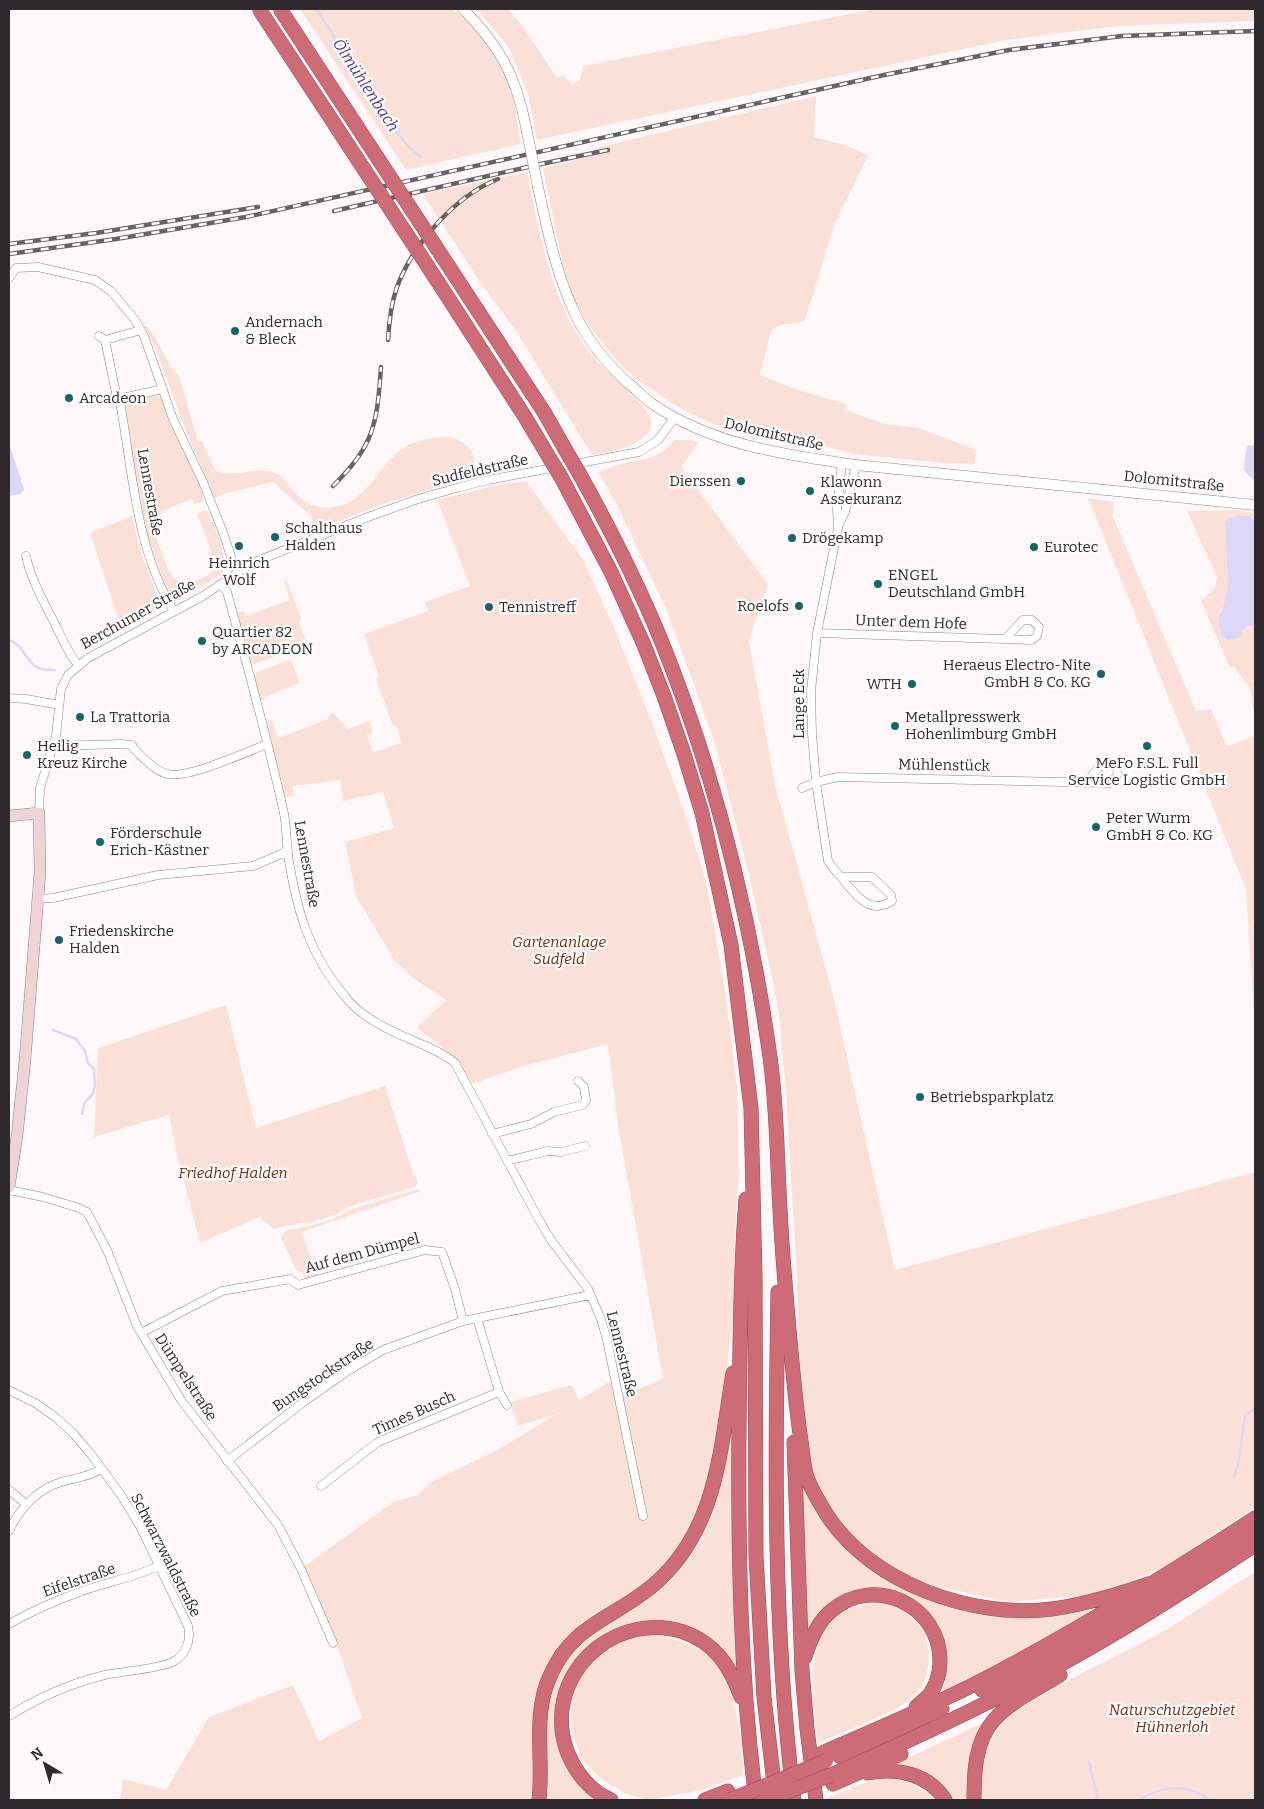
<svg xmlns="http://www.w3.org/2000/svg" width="1264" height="1809" font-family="Bitter,serif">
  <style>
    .green { fill: #fbe0d7 }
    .water { fill: #dcd9f8 }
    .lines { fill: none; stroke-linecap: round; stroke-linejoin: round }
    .stream { stroke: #dcd9f8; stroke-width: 2.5 }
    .minor-casing { stroke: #8e8388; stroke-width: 9 }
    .tertiary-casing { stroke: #8e8388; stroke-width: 11 }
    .secondary-casing { stroke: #8e8388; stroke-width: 12 }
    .motorway-casing { stroke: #96545d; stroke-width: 15 }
    .minor { stroke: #fff; stroke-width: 8 }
    .tertiary { stroke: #fff; stroke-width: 10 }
    .secondary { stroke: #f0d3d6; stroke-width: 11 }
    .motorway { stroke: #cd6b77; stroke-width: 14 }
    .rail-casing { stroke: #676265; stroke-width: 4.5 }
    .rail { stroke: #fff; stroke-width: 2.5; stroke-dasharray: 8; stroke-linecap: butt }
    .tertiary-bridge-casing { stroke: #8e8388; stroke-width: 11; stroke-linecap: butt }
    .motorway-bridge-casing { stroke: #96545d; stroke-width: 15; stroke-linecap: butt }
    .tertiary-bridge { stroke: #fff; stroke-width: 10 }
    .motorway-bridge { stroke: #cd6b77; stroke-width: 14 }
    .poi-dot { fill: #16646c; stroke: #fff; stroke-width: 2 }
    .labels { text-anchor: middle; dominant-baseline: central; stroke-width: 4.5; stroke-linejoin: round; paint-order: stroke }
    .poi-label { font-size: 15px; fill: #2f2a2d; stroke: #fff; text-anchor: start }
    .street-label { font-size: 15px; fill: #2f2a2d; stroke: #fff }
    .park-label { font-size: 15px; font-style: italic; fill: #742c0d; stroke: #fff }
    .water-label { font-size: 16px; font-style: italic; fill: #4f3c93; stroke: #fff }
  </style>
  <rect width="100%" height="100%" fill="#fff8fb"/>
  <path class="green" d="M300,9H452C475,27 505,60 512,90C516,107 517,126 521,144L406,170Z
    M477,9H508L524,28L557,78L563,75L572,85L580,80L583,66L876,9H1255V21L1118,26L1006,40L537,140L528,94L510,49Z
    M816,96L814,137L845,145L868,155L835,224L805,320C793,326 781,321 771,331L760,375L795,389L846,404L845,410L885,424L919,428L976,450L975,464L944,463L853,454L823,446L754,436L711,423L683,410L636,379L617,361L605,346L585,320L570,291L560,252L543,168L596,155L595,148Z
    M527,172C540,234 550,301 590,353C601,367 649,407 651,419C655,445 609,452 592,455L516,331L480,282L423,194Z
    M140,317L155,337L170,365L179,376L198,441H202L215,470C234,480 255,465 275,473C281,475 285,480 289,485C300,501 313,510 334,507C365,502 375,473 396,454C406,444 420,440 434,438C446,436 457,437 466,445C474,452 476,460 473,469L463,479L383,504L317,530L310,515L273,482L226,493L215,498L185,428L156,350Z
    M153,396H159L162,399L170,424L190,463L204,498L202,502L194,504L192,499C183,503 171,506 163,512C145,523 164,558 170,573L174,578L183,585L209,575C212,570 215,566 214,559L197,513L206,510C214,520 229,562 223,573L178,600L171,595L164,581L147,534L124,411L125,404L127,402Z
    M674,440H691L699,442L681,467L768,584L749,640L774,781L834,999L895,1270L1255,1172V1507L1196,1546L1173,1563L1137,1579L1091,1595L1008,1602L936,1586L913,1578L890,1565L857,1540L843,1527L827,1505L817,1486L811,1468L801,1421L797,1273L792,1194L786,1092L779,1015L773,982L749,874L714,740L666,608L615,501L598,472C606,469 613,466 621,464C645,457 656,462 674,440Z
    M526,481L584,561L614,628L653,725L684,811L706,881L725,989L737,1085L739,1175L736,1211L732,1324L720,1426L703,1504L682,1545L657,1574L552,1660L533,1800H120L123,1779L166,1790L209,1717L293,1685L319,1741L362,1718L336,1643L304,1567L393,1502L418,1495L431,1482L494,1452L557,1414L518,1426L510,1402L572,1385L579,1400L611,1381L615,1398L663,1379L618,1125L608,1044L521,1067L472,1084L459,1062L451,1054L417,1028L446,1000L414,979L394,960L356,896L345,842L394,828L383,792L343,801L340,780L293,786L294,796L283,797L267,721L272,720L278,738L328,719L331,713H334L348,729L369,721L373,732L367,735L373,752L401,743L396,725L393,726L376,678L379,677L364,634L428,611L425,602L470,586L437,500L492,486Z
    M1088,498L1114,502L1113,517L1196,711L1211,709L1227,746L1255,736V1031L1246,889Z
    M1236,510L1255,513V520L1225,522L1228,586L1222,611L1219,615V625L1221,635C1233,632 1244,626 1255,626V720L1250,688L1234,667L1230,668L1201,601L1214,589L1217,578L1187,511Z
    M132,516L141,553L161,605L158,611L122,630L90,533Z
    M287,580L302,620L299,622L305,639L272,651L274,657L252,665L244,639L237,613L244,611L246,616L290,600L284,581Z
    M289,660L292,662L300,683L265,697V699L260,701L254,676L255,673Z
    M226,1005L256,1128L385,1086L414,1176H416L418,1182L415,1187L348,1207L337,1214L310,1223H301L274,1229L259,1217L200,1243L176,1151L169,1115L94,1137L98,1048Z
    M417,1189L421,1191L302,1232L318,1276L306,1281L304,1274L296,1270L281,1237L285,1231C293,1228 300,1228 308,1226C323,1223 337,1218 349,1210Z
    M733,1398L738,1672L691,1630L603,1638L556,1717L599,1800H546C554,1759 536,1713 558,1673C568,1655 584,1638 601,1627C615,1618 631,1612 644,1602C720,1545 722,1485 733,1398Z
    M802,1476C809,1491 815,1507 823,1521C834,1539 851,1551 867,1563C875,1569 883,1576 891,1581C956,1624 1039,1626 1111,1604L941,1695L945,1682L947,1655L945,1643L934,1621L861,1590L807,1636Z
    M1255,1572V1800H981C982,1772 983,1748 1001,1725C1012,1712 1028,1704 1041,1696C1082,1671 1127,1652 1169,1628C1198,1610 1226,1590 1255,1572Z
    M879,1603C884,1604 889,1605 894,1606C906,1610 922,1626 926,1638C932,1657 929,1680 915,1695C899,1712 842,1732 818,1743C812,1683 796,1608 879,1603Z
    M650,1635C711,1642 731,1670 739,1729C741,1744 743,1760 743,1775L702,1790L649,1800L627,1794L602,1780L582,1759L573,1735L571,1716L572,1695L576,1681L582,1671L600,1653L624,1639Z
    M983,1723L973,1749L969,1800H950L890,1766Z
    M884,1779C905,1780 920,1785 935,1800H822L864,1783Z"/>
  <path class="water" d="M9,443L24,489L21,494L9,496Z
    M1248,445L1255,446V482L1244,470L1245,454Z
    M1235,516H1250L1252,520H1255V626C1246,626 1242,627 1240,637L1228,640L1221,635L1219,625V615L1222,611L1228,586L1225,522Z"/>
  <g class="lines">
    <path class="stream" d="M316,9L400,136L409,147L421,157
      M9,640C23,644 25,661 38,668C43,670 50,670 55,670
      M53,1030L76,1039L85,1051L88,1063L94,1069L95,1085L93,1094L85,1102L82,1114
      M1234,1478L1239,1460L1245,1415L1255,1409
      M1089,1762L1098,1800
      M1139,1800C1160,1786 1189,1783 1209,1800"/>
    <g class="minor-casing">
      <path id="minor" d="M9,278L16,268L38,267L95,280L111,291L135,320L144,336L173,419L203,482L224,535L233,563L238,571
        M99,336L105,340L117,398L121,401V408C133,476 137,552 174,611
        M105,340L141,330
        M121,401L127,397L163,389
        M838,526L845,512L856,465
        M26,556C31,580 44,602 55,624C62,638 68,653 78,665
        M221,584L227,592C247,664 267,737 283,809C287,824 286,840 288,855C297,912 309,955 348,1000C363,1018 390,1031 412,1040C427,1047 441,1051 455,1063L538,1218L551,1240L588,1289L601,1319L607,1340L643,1516
        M817,633L1032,640L1037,636L1039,627L1032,620H1023L1005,639
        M9,698L26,699L59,705
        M53,746L122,744L132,745L134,749C144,758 154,771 168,774C187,779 247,752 267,744
        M802,788L816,782L838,777L1109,783C1116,778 1119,776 1117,767L1105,764L1099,767L1086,783
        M39,813L40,788L56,736L61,689L68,675L88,658L203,596L252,563L368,517L418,499L460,487L488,480L639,452L658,440L675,417
        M841,877H872L891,895L892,901C869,916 854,893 841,877C836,872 832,867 828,861L816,782L812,734L811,691L817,633L838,528L837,509L842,463
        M37,899L53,898L158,875L253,866L288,851
        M492,1134L531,1124L554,1112L583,1105L586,1100L584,1087L578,1081
        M507,1161L548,1151L561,1152L585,1146
        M9,1190L43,1197L79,1208L87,1212L107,1250L137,1326L181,1400L278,1525L301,1569L333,1643
        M141,1333L222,1291L290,1279L298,1285L425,1250L442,1252L455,1289L463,1321
        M9,1390L37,1404L55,1417L72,1432L90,1453L121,1495L141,1528L188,1626C191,1640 187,1654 173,1662C158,1669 123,1671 105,1675C71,1683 38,1698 9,1716
        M499,1392L507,1405
        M227,1461L305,1401L349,1370L383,1350L463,1321L590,1295
        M321,1486L378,1442L499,1392L477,1318
        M9,1490L26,1504
        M9,1531C20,1508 36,1490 61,1482C75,1478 89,1477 101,1469
        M9,1624C32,1611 57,1600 82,1591C108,1582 134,1577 159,1566"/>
    </g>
    <g class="tertiary-casing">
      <path id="tertiary" d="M463,9C500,46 516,76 526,127
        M538,187C547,228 555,269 572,307C584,336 605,362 628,383C636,389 643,397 651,403C711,445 786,455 856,465L1255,505"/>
    </g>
    <g class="secondary-casing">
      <path id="secondary" d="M9,816L39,813L40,872L25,1060L17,1136L9,1187"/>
    </g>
    <g class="motorway-casing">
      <path id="motorway" d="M457,279L544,412L569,456
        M438,282L525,417L550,459
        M579,473C613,534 645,597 670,663C719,790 751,922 770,1057C777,1106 777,1160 780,1209C782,1253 786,1296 790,1340C793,1374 796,1407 801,1441C803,1453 803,1466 807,1477C811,1490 820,1503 827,1515C872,1584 973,1619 1052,1609C1088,1604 1122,1593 1157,1581
        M561,477L611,572L644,645L664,696L684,754L702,813L731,945L751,1108L755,1276L756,1556L764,1697L775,1792
        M746,1199C740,1275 740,1351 739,1426C738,1551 740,1676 756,1800
        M778,1292C775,1461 773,1632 794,1800
        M794,1442L802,1670L807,1729L816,1800
        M805,1657C810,1640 817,1623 831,1611C874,1574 940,1605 940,1661C940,1672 936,1685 930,1694C926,1699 920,1703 916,1707
        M982,1690C1077,1645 1167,1589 1255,1530
        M822,1753C872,1731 923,1710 971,1686C1069,1636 1163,1578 1255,1518
        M839,1756L942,1709
        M868,1773C896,1767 929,1774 945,1800
        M831,1775C893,1748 954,1720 1014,1689C1098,1647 1177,1596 1255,1545
        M833,1784L901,1754
        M539,1800C544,1759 532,1715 550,1676C572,1625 612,1619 651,1587C717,1533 720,1451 733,1373
        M611,1800C590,1791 575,1772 567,1751C559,1729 560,1705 569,1684C595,1625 676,1606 720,1657C730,1669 736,1683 741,1697
        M705,1800L728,1791
        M974,1800C974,1773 975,1741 994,1720C1008,1703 1041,1687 1060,1675"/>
    </g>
    <use href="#minor" class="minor"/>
    <use href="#tertiary" class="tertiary"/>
    <use href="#secondary" class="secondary"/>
    <use href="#motorway" class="motorway"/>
    <g class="rail-casing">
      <path id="rail" d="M334,211L541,164L608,150
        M9,244L96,233L258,207
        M9,254L116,239L246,217L884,75L1009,50L1122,36L1255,31
        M388,340C389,322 391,304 397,287C413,244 455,196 498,179
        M333,486C345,474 357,461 365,446C378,423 379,393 381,367"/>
    </g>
    <use href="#rail" class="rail"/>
    <g class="tertiary-bridge-casing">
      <path id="tertiary-bridge" d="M526,127L538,187"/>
    </g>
    <g class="motorway-bridge-casing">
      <path id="motorway-bridge" d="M259,9L438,282
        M280,9L457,279
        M569,456L579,473
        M550,459L561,477
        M730,1800L826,1761
        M766,1800L831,1775"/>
    </g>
    <use href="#tertiary-bridge" class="tertiary-bridge"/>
    <use href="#motorway-bridge" class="motorway-bridge"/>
  </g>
  <g class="poi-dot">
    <circle cx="235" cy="331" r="5"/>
    <circle cx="69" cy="398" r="5"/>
    <circle cx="741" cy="481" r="5"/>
    <circle cx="810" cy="491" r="5"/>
    <circle cx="275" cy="537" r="5"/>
    <circle cx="792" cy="538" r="5"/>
    <circle cx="239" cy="546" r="5"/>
    <circle cx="1034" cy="547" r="5"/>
    <circle cx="878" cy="584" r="5"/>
    <circle cx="799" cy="606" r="5"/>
    <circle cx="489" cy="607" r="5"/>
    <circle cx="202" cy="641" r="5"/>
    <circle cx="1101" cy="674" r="5"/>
    <circle cx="912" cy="684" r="5"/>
    <circle cx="80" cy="717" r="5"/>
    <circle cx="895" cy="726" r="5"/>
    <circle cx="1147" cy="746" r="5"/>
    <circle cx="27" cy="755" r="5"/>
    <circle cx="1096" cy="827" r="5"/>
    <circle cx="100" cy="842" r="5"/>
    <circle cx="59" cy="940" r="5"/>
    <circle cx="920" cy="1097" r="5"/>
  </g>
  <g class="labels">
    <g class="poi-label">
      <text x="245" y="322">Andernach<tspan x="245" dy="17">&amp; Bleck</tspan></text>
      <text x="79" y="398">Arcadeon</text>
      <text x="731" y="481" text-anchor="end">Dierssen</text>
      <text x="820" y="482">Klawonn<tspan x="820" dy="17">Assekuranz</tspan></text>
      <text x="285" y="528">Schalthaus<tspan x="285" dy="17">Halden</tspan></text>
      <text x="802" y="538">Drögekamp</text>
      <text x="1044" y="547">Eurotec</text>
      <text x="239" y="563" text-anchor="middle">Heinrich<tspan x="239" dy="17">Wolf</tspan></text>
      <text x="888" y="575">ENGEL<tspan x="888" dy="17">Deutschland GmbH</tspan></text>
      <text x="789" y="606" text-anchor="end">Roelofs</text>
      <text x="499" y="607">Tennistreff</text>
      <text x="212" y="632">Quartier 82<tspan x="212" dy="17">by ARCADEON</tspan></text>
      <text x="1091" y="665" text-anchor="end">Heraeus Electro-Nite<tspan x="1091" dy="17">GmbH &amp; Co. KG</tspan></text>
      <text x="902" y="684" text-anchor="end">WTH</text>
      <text x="90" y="717">La Trattoria</text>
      <text x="905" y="717">Metallpresswerk<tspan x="905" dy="17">Hohenlimburg GmbH</tspan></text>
      <text x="37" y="746">Heilig<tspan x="37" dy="17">Kreuz Kirche</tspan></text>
      <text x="1147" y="763" text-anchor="middle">MeFo F.S.L. Full<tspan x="1147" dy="17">Service Logistic GmbH</tspan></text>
      <text x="1106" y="818">Peter Wurm<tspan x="1106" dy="17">GmbH &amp; Co. KG</tspan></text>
      <text x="110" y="833">Förderschule<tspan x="110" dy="17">Erich-Kästner</tspan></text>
      <text x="69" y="931">Friedenskirche<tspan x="69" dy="17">Halden</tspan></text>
      <text x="930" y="1097">Betriebsparkplatz</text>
    </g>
    <g class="street-label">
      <text transform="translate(774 434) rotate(13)">Dolomitstraße</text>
      <text transform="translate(480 470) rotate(-13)">Sudfeldstraße</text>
      <text transform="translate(1174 481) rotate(6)">Dolomitstraße</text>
      <text transform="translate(150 492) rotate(80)">Lennestraße</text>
      <text transform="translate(138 614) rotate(-29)">Berchumer Straße</text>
      <text transform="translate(911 622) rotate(2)">Unter dem Hofe</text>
      <text transform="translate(799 704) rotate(-90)">Lange Eck</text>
      <text transform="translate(944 765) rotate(1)">Mühlenstück</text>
      <text transform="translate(307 864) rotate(80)">Lennestraße</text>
      <text transform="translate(362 1253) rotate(-15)">Auf dem Dümpel</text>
      <text transform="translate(622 1354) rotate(76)">Lennestraße</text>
      <text transform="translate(323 1375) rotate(-34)">Bungstockstraße</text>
      <text transform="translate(186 1377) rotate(57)">Dümpelstraße</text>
      <text transform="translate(414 1413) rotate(-24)">Times Busch</text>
      <text transform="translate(166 1555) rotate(63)">Schwarzwaldstraße</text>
      <text transform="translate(79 1580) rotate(-19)">Eifelstraße</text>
    </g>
    <g class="park-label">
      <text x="559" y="942">Gartenanlage<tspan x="559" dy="17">Sudfeld</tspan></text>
      <text x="233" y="1173">Friedhof Halden</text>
      <text x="1172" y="1710">Naturschutzgebiet<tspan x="1172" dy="17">Hühnerloh</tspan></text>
    </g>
    <g class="water-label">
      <text transform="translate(366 85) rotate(57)">Ölmühlenbach</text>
    </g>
  </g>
  <rect width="1264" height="1809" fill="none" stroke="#2f2a2d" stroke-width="20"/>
  <g transform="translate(45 1764) rotate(322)" stroke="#ffffff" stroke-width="4" paint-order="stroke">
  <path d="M0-4L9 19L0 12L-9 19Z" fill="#2f2a2d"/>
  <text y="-8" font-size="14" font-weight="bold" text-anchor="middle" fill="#2f2a2d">N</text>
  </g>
</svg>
